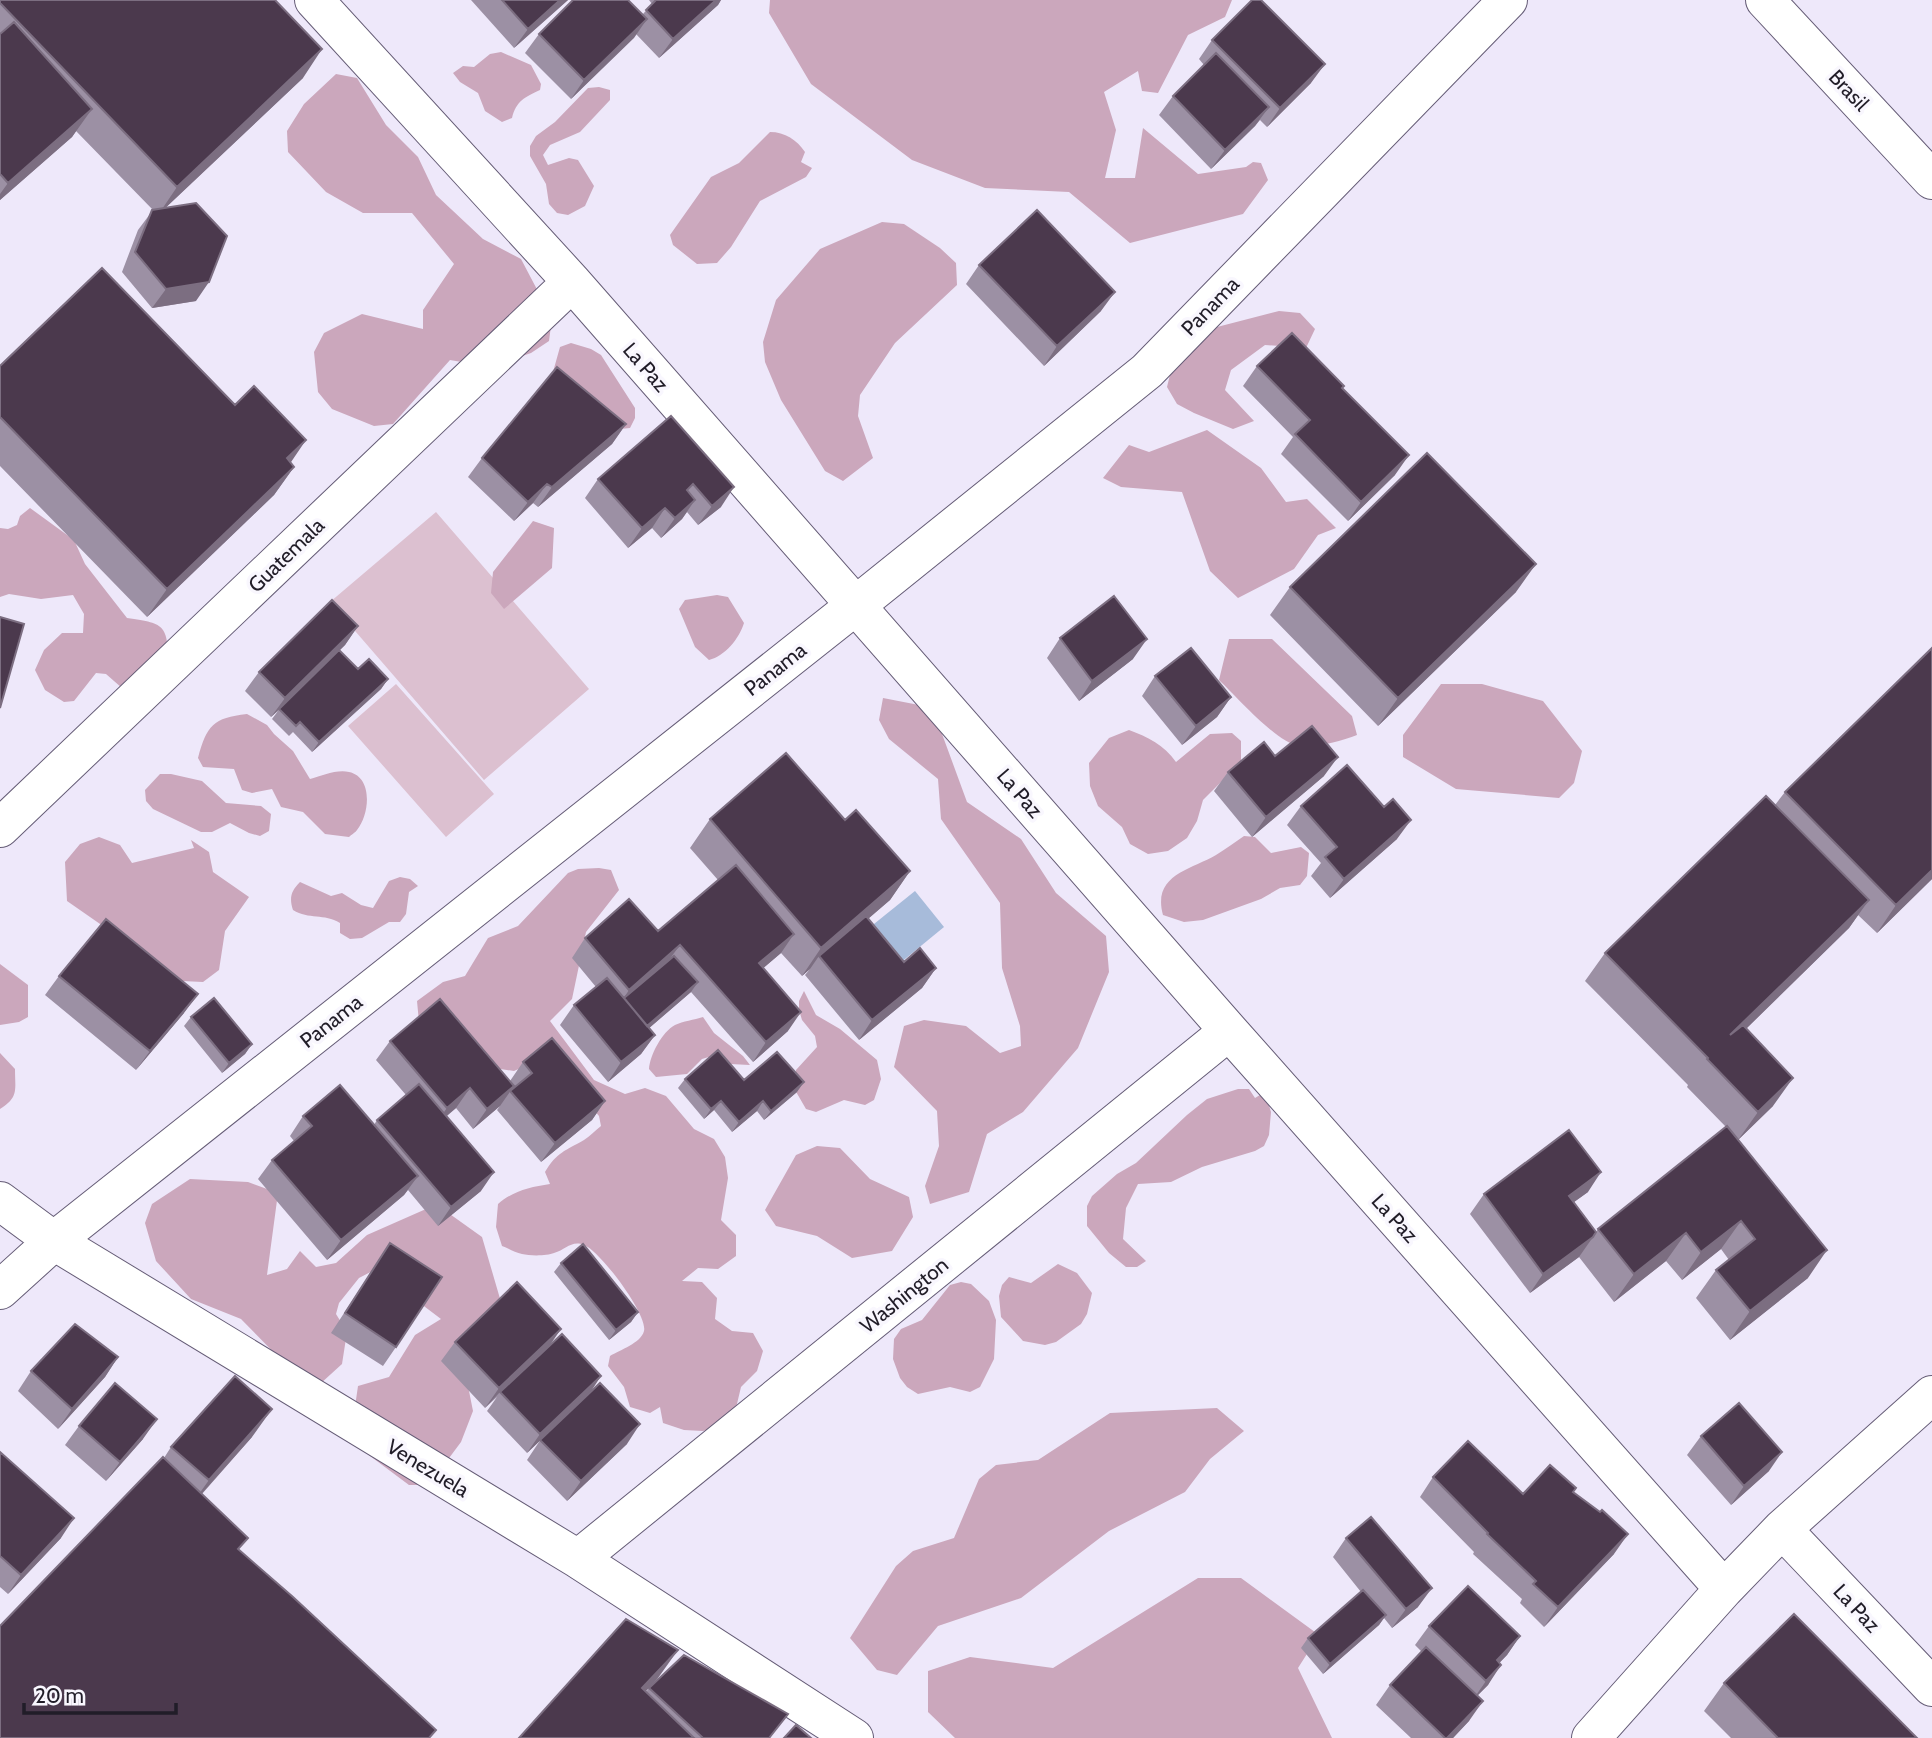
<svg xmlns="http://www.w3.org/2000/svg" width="1932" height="1738" font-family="Cabin,sans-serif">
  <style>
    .green { fill: #dcc0d0 }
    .forest { fill: #cba7bc }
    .water { fill: #a7bbda }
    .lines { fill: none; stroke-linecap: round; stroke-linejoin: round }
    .minor-casing { stroke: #655c76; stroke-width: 40 }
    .minor { stroke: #fff; stroke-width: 38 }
    .wall { fill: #9c90a4 }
    .shaded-wall { fill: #7c6e81 }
    .building { fill: #4b394d; stroke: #7c6e81; stroke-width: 2 }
    .labels { text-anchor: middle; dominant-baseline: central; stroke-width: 7; stroke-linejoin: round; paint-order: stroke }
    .street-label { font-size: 21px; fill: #211d28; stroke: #f9f7fe }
  </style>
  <rect width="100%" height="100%" fill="#eee8fa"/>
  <path class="green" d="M436,512L589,689L484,780L330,602Z
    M396,684L494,794L446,837L348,726Z"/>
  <path class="forest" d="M770,0H1232L1225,17L1188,35L1158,93L1142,91L1138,71L1104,92L1116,130L1105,178H1135L1143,128L1198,174L1246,167L1253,162L1261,163L1268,180L1243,214L1130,243L1069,192L985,188L912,160L811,84L769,13Z
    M501,52L531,65L541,84L540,90C525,97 516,101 512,118L502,122L485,111L478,93L460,82L453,73L463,66L474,67L490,54Z
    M336,74L357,78L386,125L418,157L436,195L483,239L521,259L552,318L549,341L531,353L491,367L450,360L393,424L374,426L332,409L318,392L314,352L324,333L362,314L423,329V310L454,264L412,213H363L326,192L288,152L287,131L304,104Z
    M599,87L610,90V100L580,132L550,145L543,155L548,165L569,158L578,160L594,186L585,206L568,215L557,213L549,204L546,184L530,156V146L536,136L555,122L588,88Z
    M770,132C785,132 797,140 805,152L801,162L812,168L806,177L760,201L731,247L717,263L697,264L673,245L670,235L711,177L739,163Z
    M882,222L904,224L940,248L956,263L957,285L895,343L860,395L858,416L873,458L843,481L825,471L781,400L765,362L763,342L776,300L820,249Z
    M1279,311L1300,313L1315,329L1306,348L1265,345L1231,370L1225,390L1254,421L1233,429L1194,413L1177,404L1167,387L1177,346L1194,333Z
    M571,343L591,349L601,355L635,408V418L630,428L620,429L546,397L560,347Z
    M1207,430L1261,468L1286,502L1307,499L1336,528L1318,535L1294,569L1238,598L1210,571L1182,492L1121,487L1103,478L1129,445L1149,452Z
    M30,508L74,540L85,564L127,618C167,623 168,627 168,666L122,688L106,674L96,673L74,701L64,702L45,690L35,670L44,650L62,633H83L84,614L73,595L41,599L9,594L0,597V528L8,529L17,525L20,516Z
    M533,521L554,528L552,568L504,609L491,593L493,572Z
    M717,595L728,597L744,623C739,639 725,656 709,660L695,647L679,609L685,600Z
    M1229,639H1272L1352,716L1357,735C1342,741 1314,748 1299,746C1277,743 1236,696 1219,680Z
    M1441,684H1482L1543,701L1582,751L1574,783L1559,798L1456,789L1403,757V735Z
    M883,698L924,706L938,723L967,802L1021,839L1056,893L1106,936L1109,972L1078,1048L1023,1112L987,1134L969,1192L930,1204L925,1186L939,1146L937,1111L894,1067L904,1026L924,1020L966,1026L1000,1053L1021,1046L1020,1026L1002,968L1000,903L941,819L938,779L889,739L879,720Z
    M247,714L267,725L274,734L293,751L310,779C321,776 337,769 349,772C373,777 370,814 357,830C356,832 351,835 349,837L325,834L303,812L281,807L272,789L252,793L242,790L234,769L203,767L198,758C207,725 213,718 247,714Z
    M1129,730C1148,737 1164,745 1176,762L1210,734L1232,733L1241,741V762L1203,800L1197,821L1187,838L1168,851L1148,854L1130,844L1122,827L1098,806L1090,786L1089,763L1109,738Z
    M160,774H171L202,781L226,803L261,806L271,814L269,831L260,836L249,833L230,823L212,832H201L153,809L146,801L145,790Z
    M1244,836L1255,837L1271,853L1301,847L1309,853L1307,876L1300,885L1280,888L1261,899L1203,920L1184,922L1163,915C1152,875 1190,870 1216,855C1226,849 1235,842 1244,836Z
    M99,837L120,845L132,863L194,848L191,840L209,852L213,872L249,897L225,931L219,970L203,982L182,981L67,901L65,862L80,844Z
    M599,868L611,870L619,890L586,932L572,999L550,1021L594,1080L625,1094L645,1088L666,1096L694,1129L714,1139L725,1157L728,1178L721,1220L736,1235V1256L718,1269L698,1268L682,1281L702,1282L717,1298L715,1319L732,1331L753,1333L763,1351L757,1371L741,1387L736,1408L724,1425L703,1431L684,1430L663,1423L660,1407L650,1413L630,1407L624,1387L608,1366L610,1356C620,1350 641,1343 644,1331C648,1314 599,1250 584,1245C571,1240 566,1250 554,1253C547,1256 530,1256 522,1254C515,1253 508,1248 502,1246L496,1227L498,1204C513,1191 530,1187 550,1184L545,1172C557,1152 565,1151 584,1140C590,1136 596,1130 601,1126L599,1116L553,1062L523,1067L514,1071L494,1068L484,1050L467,1038L419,1022L417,1001L443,982L465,976L488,938L518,926L568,873L578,869Z
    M400,877L410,879L418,886L409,892L406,914L400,922H389L362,938L350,939L340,933V923C324,913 309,920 293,910C289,898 291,891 300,882L331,896L342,893L361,905L373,908L389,881Z
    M0,964L28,985V1017L19,1022L0,1025Z
    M804,991L816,1015L840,1029L877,1060L881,1079L874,1100L865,1105L844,1100L816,1112L806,1109L795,1090L796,1070L817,1047L815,1036L802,1020L799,1010V1001Z
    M703,1017L714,1033L743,1056L750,1065L730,1064L712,1056L702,1059L687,1074L656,1077L649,1069C650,1055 662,1032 675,1025C683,1021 694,1020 703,1017Z
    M0,1053L15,1069C15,1090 19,1097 0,1109Z
    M1238,1089H1249L1255,1098L1260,1095L1268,1102L1271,1112L1269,1135L1264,1146L1255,1151L1202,1167L1171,1182L1138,1184L1126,1208L1123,1239L1146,1261L1137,1267H1126L1109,1253L1087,1226V1206L1092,1196L1117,1174L1136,1163L1187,1115L1207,1099Z
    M817,1146L840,1148L870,1179L909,1197L913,1217L892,1251L852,1258L817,1236L776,1226L765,1210L796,1155Z
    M190,1179L248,1182L278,1193L267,1275L287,1269L300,1251L316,1267L336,1263L367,1235L426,1209L447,1212L482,1237L501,1302L463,1361L473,1411L461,1442L429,1485H409L350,1441L358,1386L389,1377L415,1335L441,1319L400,1288L386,1264L359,1278L339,1303L336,1314L347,1332L342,1364L320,1384L293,1372L241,1319L191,1299L156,1261L145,1223L152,1204Z
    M1058,1264L1077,1273L1092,1293L1087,1314L1081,1324L1056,1342L1045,1345L1023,1341L1001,1317L999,1296L1002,1285L1009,1277L1031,1283Z
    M961,1282L971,1284L989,1301L996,1320L994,1359L980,1387L970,1392L950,1387L918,1394L907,1387L900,1378L893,1359L894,1339L901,1329L922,1320L950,1285Z
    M1217,1408L1244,1431L1210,1459L1185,1492L1109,1531L1021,1598L938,1626L897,1675L877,1670L850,1638L896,1566L913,1551L954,1538L979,1479L996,1465L1038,1460L1110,1413Z
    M1198,1578H1241L1319,1635L1298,1668L1332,1738H955L928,1712V1671L970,1657L1053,1668Z"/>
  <path class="water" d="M915,891L944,927L894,968L864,932Z"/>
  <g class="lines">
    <g class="minor-casing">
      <path id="minor" d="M314,0L572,282L1229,1031L1724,1589
        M1765,0L1932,180
        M0,828L572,282
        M0,1201L54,1241L578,1559L854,1738
        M0,1290L54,1241L855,606L1147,371L1508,0
        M1782,1529L1932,1687
        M578,1559L1229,1031
        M1591,1738L1724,1589L1782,1529L1932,1395"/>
    </g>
    <use href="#minor" class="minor"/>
  </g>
  <path class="wall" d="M0,0L303,78L165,208L196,301L152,308L122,272L138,230L153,210L76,131L72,137L0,200Z
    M471,0H568L514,48Z
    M649,0H721L718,5L659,58L636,34L571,99L525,53L539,34L643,14L652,4Z
    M1212,40L1311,83L1267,127L1260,120L1255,126L1211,169L1159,115L1173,96L1204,65L1199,59Z
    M979,265L1101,311L1044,366L966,284Z
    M0,366L290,463L294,467L274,495L147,617L0,466Z
    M1257,366L1342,388L1395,475L1348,521L1281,454L1293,437L1243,386Z
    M671,416L721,507L698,525L687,512L682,519L661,538L652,528L628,548L585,498L598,479Z
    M626,424L612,444L538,507L533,503L514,521L468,477L482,458Z
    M1290,587L1516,592L1378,726L1270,615Z
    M358,626L345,645L339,651L358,669L388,679L381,689L312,752L293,732L289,736L272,719L278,711L271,717L245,691L259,672Z
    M1060,638L1133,659L1079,701L1047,658Z
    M1932,648V879L1877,933L1858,915L1849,928L1746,1029L1773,1106L1738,1140L1808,1278L1730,1340L1696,1298L1716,1270L1729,1260L1721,1249L1682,1280L1666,1261L1614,1302L1579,1257L1530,1293L1470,1214L1484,1194L1588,1192L1574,1202L1596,1232L1598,1229L1726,1127L1687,1087L1688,1085L1585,981L1605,953L1775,805L1785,792Z
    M1155,676L1231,697L1217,717L1182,745L1142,696Z
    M1275,756L1324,776L1252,837L1214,791L1228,772Z
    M1301,806L1397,839L1330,898L1311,876L1321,863L1287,825Z
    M710,819L845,820L910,871L890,900L868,919L904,962L936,968L922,988L859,1040L805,975L810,969L802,976L781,953L763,968L788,1031L753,1062L691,992L649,1028L655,1035L641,1054L608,1082L560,1025L574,1005L596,987L572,958L585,938L658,931L718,880L690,848Z
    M59,976L184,1013L136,1070L45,995Z
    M191,1017L252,1044L245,1054L222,1073L184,1026Z
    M390,1041L510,1081L523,1062L605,1101L592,1120L541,1162L497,1110L500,1106L473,1129L456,1108L447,1116L481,1191L438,1226L408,1190L404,1195L327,1260L258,1179L272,1160L294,1141L290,1136L303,1116L374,1125L377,1120L406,1095L376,1060Z
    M685,1079L744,1080L797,1092L764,1120L757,1111L732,1132L714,1110L704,1119L678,1088Z
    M390,1243L396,1347L383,1366L331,1333Z
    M561,1263L638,1312L631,1322L609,1340L554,1272Z
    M455,1342L548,1347L590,1392L627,1444L567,1501L527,1460L541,1439L527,1453L487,1411L497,1397L485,1408L441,1361Z
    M118,1357L105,1377L58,1429L18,1391L31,1371Z
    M79,1426L143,1439L106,1481L65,1445Z
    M1701,1436L1769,1471L1731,1505L1687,1455Z
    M252,1437L202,1494L239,1550L0,1738L164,1458L171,1447Z
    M0,1452L61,1538L8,1594L0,1587Z
    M1433,1477L1523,1494L1573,1492L1614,1554L1544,1627L1520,1603L1522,1599L1473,1554L1474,1552L1420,1497Z
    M1346,1538L1418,1607L1392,1628L1384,1618L1379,1625L1323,1674L1301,1648L1308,1638L1361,1592L1333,1557Z
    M1429,1626L1520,1636L1507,1655L1499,1663L1488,1685L1477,1696L1469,1721L1453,1738H1411L1376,1705L1390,1685L1422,1652L1415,1645Z
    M658,1678L645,1692H646L649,1688L771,1738H519Z
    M1724,1683L1917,1738H1731L1704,1711Z"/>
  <path class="shaded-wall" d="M560,0H568L514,48L528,29Z
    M716,0H721L718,5L659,58L673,39Z
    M647,19L634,38L571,99L584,80Z
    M322,49L303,78L158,215L177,187Z
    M1325,64L1311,83L1267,127L1280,108Z
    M1269,107L1255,126L1211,169L1225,150Z
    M92,109L72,137L0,200V194L8,183Z
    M209,282L196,301L152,308L166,289Z
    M1115,292L1101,311L1044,366L1057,346Z
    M626,424L612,444L538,507L552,487Z
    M306,440L287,468V458Z
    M1409,455L1395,475L1348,521L1361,502Z
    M294,467L274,495L147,617L167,589Z
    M547,484L533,503L514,521L528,502Z
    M734,487L721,507L698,525L712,506Z
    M695,500L682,519L661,538L675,518Z
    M665,508L652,528L628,548L642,528Z
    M1536,564L1516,592L1378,726L1398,698Z
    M358,626L345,645L271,717L285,698Z
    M1147,639L1133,659L1079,701L1092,681Z
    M388,679L381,689L312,752L319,742Z
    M1231,697L1217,717L1182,745L1196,726Z
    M1338,757L1324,776L1252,837L1266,817Z
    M1411,820L1397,839L1330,898L1344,879Z
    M1932,870V879L1877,933L1896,905Z
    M910,871L890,900L821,959L819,956L810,969L802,976L821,948Z
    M1869,900L1849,928L1710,1064L1730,1035Z
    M794,934L781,953L746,983L759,963Z
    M680,945L666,964L616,1010L629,990Z
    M936,968L922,988L859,1040L872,1020Z
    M698,982L691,992L640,1036L647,1027Z
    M198,994L184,1013L136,1070L150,1051Z
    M801,1012L788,1031L753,1062L766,1042Z
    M655,1035L641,1054L608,1082L621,1062Z
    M252,1044L245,1054L222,1073L229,1063Z
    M1793,1078L1773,1106L1738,1140L1758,1112Z
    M804,1082L797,1092L764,1120L771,1111Z
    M514,1086L500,1106L473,1129L487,1109Z
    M470,1088L456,1108L433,1127L447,1108Z
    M605,1101L592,1120L541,1162L555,1143Z
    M721,1101L714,1110L704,1119L711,1109Z
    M763,1101L757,1111L732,1132L739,1122Z
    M494,1172L481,1191L438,1226L451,1207Z
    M1601,1172L1588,1192L1556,1215L1569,1196Z
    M418,1176L404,1195L327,1260L341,1240Z
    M1741,1221L1721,1249L1682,1280L1701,1252Z
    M1686,1233L1666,1261L1614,1302L1634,1274Z
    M1593,1237L1579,1257L1530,1293L1543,1274Z
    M1827,1250L1808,1278L1730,1340L1750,1311Z
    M638,1312L631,1322L609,1340L616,1330Z
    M561,1329L548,1348L500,1392L485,1408L499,1388Z
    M118,1357L105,1377L58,1429L72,1409Z
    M601,1376L588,1396L527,1453L540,1434Z
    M272,1409L252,1437L189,1508L209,1480Z
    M157,1419L143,1439L106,1481L120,1462Z
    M640,1424L627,1444L567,1501L581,1481Z
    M1782,1452L1769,1471L1731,1505L1744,1486Z
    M74,1518L61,1538L8,1594L21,1575Z
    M1628,1534L1614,1554L1544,1627L1558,1607Z
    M1432,1588L1418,1607L1392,1628L1406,1609Z
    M1386,1615L1379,1625L1323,1674L1330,1664Z
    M1520,1636L1507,1655L1483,1680L1497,1660Z
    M678,1650L658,1678L622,1717L642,1688Z
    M1501,1665L1488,1685L1472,1701L1486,1681Z
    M1483,1701L1469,1721L1453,1738H1447Z"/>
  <path class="building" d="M0,0H275L322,49L177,187L0,3Z
    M502,0H560L528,29Z
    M573,0H628L647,19L584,80L539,34Z
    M656,0H716L673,39L646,10Z
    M1252,0H1261L1325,64L1280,108L1212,40Z
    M14,22L92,109L8,183L0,174V34Z
    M1216,53L1269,107L1225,150L1173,96Z
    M196,203L227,236L209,282L166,289L135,252L152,210Z
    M1037,210L1115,292L1057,346L979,265Z
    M102,268L235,405L254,386L306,440L287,458L294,467L167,589L0,417V366Z
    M1292,333L1344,386L1342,388L1409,455L1361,502L1295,434L1310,420L1257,366Z
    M557,367L626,424L552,487L547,484L528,502L482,458Z
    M671,416L734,487L712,506L693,484L687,490L695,500L675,518L665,508L642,528L598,479Z
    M1427,453L1536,564L1398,698L1290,587Z
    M1114,596L1147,639L1092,681L1060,638Z
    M332,600L358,626L285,698L259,672Z
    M0,617L24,624L0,708Z
    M1191,648L1231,697L1196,726L1155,676Z
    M1932,648V870L1896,905L1785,792Z
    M339,650L358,669L369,659L388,679L319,742L300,722L296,726L279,709Z
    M1312,726L1338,757L1266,817L1228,772L1264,742L1275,756Z
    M786,753L845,820L856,810L910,871L821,948L710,819Z
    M1347,765L1384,807L1393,799L1411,820L1344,879L1325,857L1337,847L1301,806Z
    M1766,796L1869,900L1730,1035L1743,1025L1793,1078L1758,1112L1707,1059L1708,1058L1605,953Z
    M736,865L794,934L759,963L801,1012L766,1042L680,945L629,990L585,938L629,899L658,931Z
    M866,916L904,962L920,948L936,968L872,1020L819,956Z
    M106,919L198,994L150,1051L59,976Z
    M674,956L698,982L647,1026L624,998Z
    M607,978L655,1035L621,1062L574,1005Z
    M214,998L252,1044L229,1063L191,1017Z
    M440,999L514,1086L487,1109L470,1088L447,1108L390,1041Z
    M552,1038L605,1101L555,1143L510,1091L532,1073L523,1062Z
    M718,1050L744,1080L777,1052L804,1082L771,1111L763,1101L739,1122L721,1101L711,1109L685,1079Z
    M419,1084L494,1172L451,1207L377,1120Z
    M340,1085L418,1176L341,1240L272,1160L312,1126L303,1116Z
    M1727,1126L1827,1250L1750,1311L1716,1270L1755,1239L1741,1221L1701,1252L1686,1233L1634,1274L1598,1229Z
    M1569,1130L1601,1172L1569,1196L1596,1232L1593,1237L1543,1274L1484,1194Z
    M390,1243L442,1277L396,1347L345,1313Z
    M583,1244L638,1312L616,1330L561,1263Z
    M517,1282L561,1329L499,1388L455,1342Z
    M75,1324L118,1357L72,1409L31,1371Z
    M562,1334L601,1376L540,1434L500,1392Z
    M235,1376L272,1409L209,1480L171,1447Z
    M115,1383L157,1419L120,1462L79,1426Z
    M600,1383L640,1424L581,1481L540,1440Z
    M1739,1403L1782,1452L1744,1486L1701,1436Z
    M1468,1441L1523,1494L1550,1465L1576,1488L1573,1492L1600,1512L1602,1510L1628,1534L1558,1607L1533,1584L1536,1581L1487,1534L1488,1533L1433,1477Z
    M0,1452L74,1518L21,1575L0,1556Z
    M163,1457L248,1538L238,1549L293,1597L436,1730L429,1738H0V1626Z
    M1371,1517L1432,1588L1406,1609L1346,1538Z
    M1468,1586L1520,1636L1497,1660L1501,1665L1486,1681L1429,1626Z
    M1363,1590L1386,1615L1330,1664L1308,1638Z
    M1794,1614L1917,1738H1778L1724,1683Z
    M626,1619L678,1650L642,1688L694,1738H519Z
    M1426,1647L1483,1701L1447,1738H1445L1390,1685Z
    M684,1655L788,1714L769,1738H703L649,1688Z
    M796,1725L811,1738H784Z"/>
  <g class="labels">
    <g class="street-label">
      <text transform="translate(1849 90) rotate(47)">Brasil</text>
      <text transform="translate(1210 306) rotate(-46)">Panama</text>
      <text transform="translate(646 367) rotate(49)">La Paz</text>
      <text transform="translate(286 555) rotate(-44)">Guatemala</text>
      <text transform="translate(775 669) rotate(-38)">Panama</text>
      <text transform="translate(1020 793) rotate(49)">La Paz</text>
      <text transform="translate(331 1021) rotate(-38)">Panama</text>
      <text transform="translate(1395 1218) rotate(48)">La Paz</text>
      <text transform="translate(904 1295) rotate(-39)">Washington</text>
      <text transform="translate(428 1468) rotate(31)">Venezuela</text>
      <text transform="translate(1857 1608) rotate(47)">La Paz</text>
    </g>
  </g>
  <path d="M24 1703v10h152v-10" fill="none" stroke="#211d28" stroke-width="3.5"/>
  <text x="35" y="1703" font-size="21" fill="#211d28" stroke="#f9f7fe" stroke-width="5" paint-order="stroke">20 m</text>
</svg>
